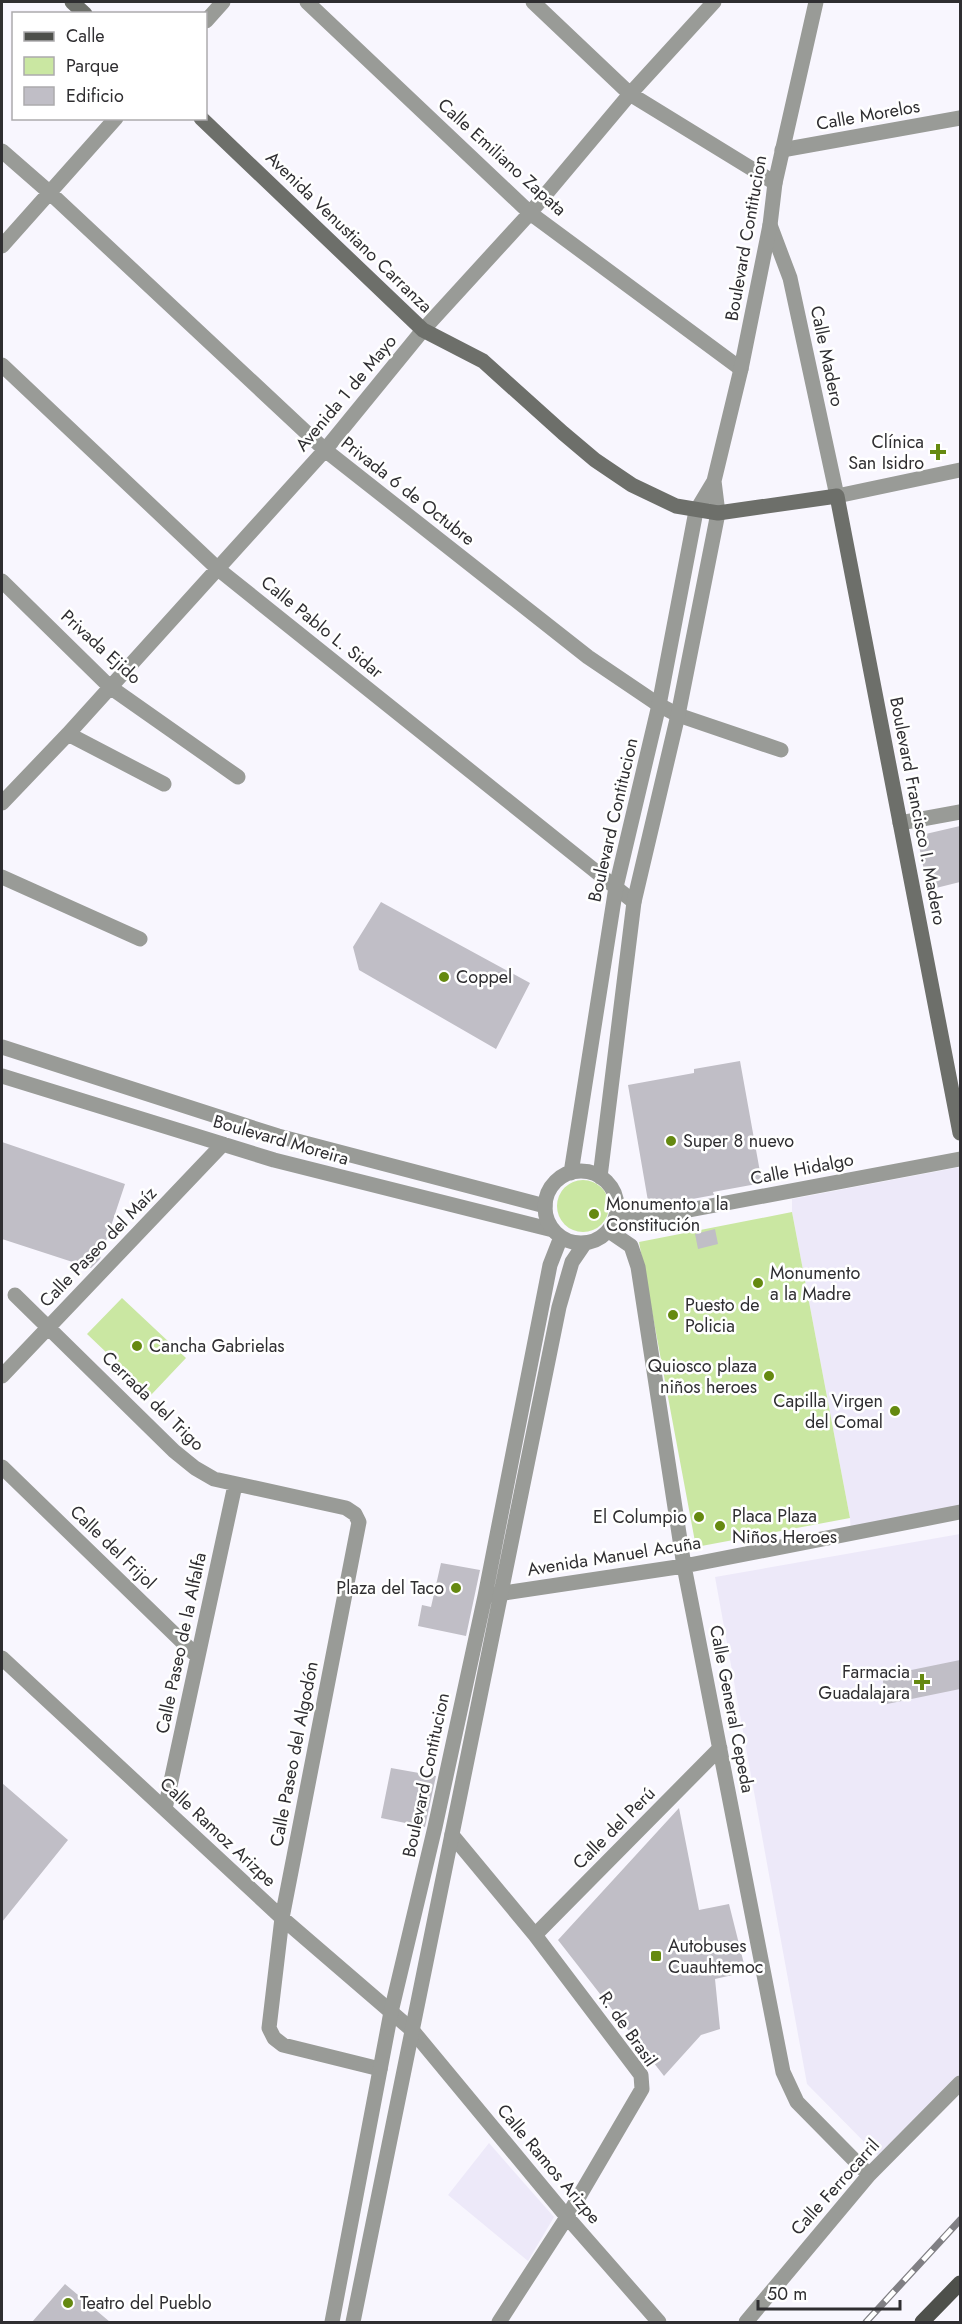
<svg xmlns="http://www.w3.org/2000/svg" width="962" height="2324" font-family="Jost,sans-serif">
  <style>
    .built { fill: #ede9f9 }
    .green { fill: #cae7a2 }
    .building { fill: #c0bec6 }
    .lines { fill: none; stroke-linecap: round; stroke-linejoin: round }
    .minor { stroke: #999b97; stroke-width: 15 }
    .tertiary { stroke: #999b97; stroke-width: 15 }
    .secondary { stroke: #6d6f6a; stroke-width: 15 }
    .primary { stroke: #4e504b; stroke-width: 15 }
    .rail-casing { stroke: #807f84; stroke-width: 7 }
    .rail { stroke: #fff; stroke-width: 4.5; stroke-dasharray: 14; stroke-linecap: butt }
    .poi-dot { fill: #658910; stroke: #fff; stroke-width: 2 }
    .labels { text-anchor: middle; dominant-baseline: central; stroke-width: 5; stroke-linejoin: round; paint-order: stroke }
    .street-label { font-size: 18px; fill: #2f2e31; stroke: #fff }
    .poi-label { font-size: 18px; fill: #2f2e31; stroke: #fff; text-anchor: start }
  </style>
  <rect width="100%" height="100%" fill="#f8f6fe"/>
  <path class="built" d="M960,1167V1513L851,1534L850,1518L792,1212V1199Z
    M960,1534V2081L883,2161L807,2084L715,1577Z
    M489,2143L554,2217L528,2261L448,2195Z"/>
  <path class="green" d="M557 1206a26 26 0 1 1 52 0a26 26 0 1 1-52 0Z
    M792,1212L850,1518L696,1547L639,1242Z
    M122,1298L186,1358L151,1395L87,1334Z"/>
  <path class="building" d="M960,826V882L928,890L917,836Z
    M381,902L530,983L496,1049L359,970L353,947Z
    M740,1061L762,1183L713,1192L714,1195L649,1207L628,1085L694,1073V1069Z
    M2,1142L125,1184L100,1259L91,1268L2,1239Z
    M715,1229L718,1244L698,1249L695,1234Z
    M441,1563L480,1570L466,1636L418,1626L422,1605L431,1607Z
    M960,1660V1689L887,1704L882,1676Z
    M391,1768L436,1776L425,1827L381,1818Z
    M2,1783L68,1840L2,1922Z
    M679,1808L699,1910L729,1904L746,1972L715,1979L720,2029L701,2035L664,2076L558,1940Z
    M65,2284L110,2322H32Z"/>
  <g class="lines">
    <path class="minor" d="M307,2L530,213L741,369
      M533,2L630,94L775,183
      M206,21L223,2
      M782,150L960,118
      M2,151L49,192L325,450L588,657L659,705L678,715L781,750
      M770,225L790,278L837,496
      M2,246L116,118
      M2,365L218,569L634,902
      M2,581L110,687L238,777
      M68,734L164,784
      M2,803L68,734L325,450L423,330L530,213L630,94L714,2
      M900,823L960,812
      M2,877L140,939
      M2,1047L278,1136L545,1206
      M2,1076L274,1160L553,1230
      M609,1231L631,1246L638,1267L684,1566L783,2072L797,2102L869,2175
      M15,1295L174,1451L195,1468L214,1479L346,1508L355,1514L359,1522L282,1918L269,2028L274,2038L283,2045L380,2069
      M2,1376L223,1144
      M2,1467L197,1656
      M491,1595L684,1566L960,1512
      M2,1658L282,1918L412,2030L567,2217L659,2322
      M165,1809L235,1485
      M452,1835L535,1935L641,2075L642,2089L567,2217L499,2322
      M535,1935L720,1748
      M746,2322L869,2175L960,2083"/>
    <path class="tertiary" d="M837,496L960,470
      M545 1207a36 36 0 1 1 72 0a36 36 0 1 1-72 0Z
      M571,1173L616,887L659,705L696,511L714,481L741,369L770,225L775,183L816,2
      M600,1177L634,902L678,715L718,513L714,481
      M615,1219L652,1217L960,1159
      M332,2322L391,2012L435,1827L485,1596L550,1265L561,1237
      M353,2322L559,1307L572,1262L585,1243"/>
    <path class="secondary" d="M72,2L85,14
      M201,118L423,330L483,361L563,433L595,460L632,485L676,506L718,513L837,496L960,1133"/>
    <path class="primary" d="M922,2322L960,2283"/>
    <g class="rail-casing">
      <path id="rail" d="M866,2322L960,2220"/>
    </g>
    <use href="#rail" class="rail"/>
  </g>
  <g class="poi-dot">
    <path d="M935 443h6v6h6v6h-6v6h-6v-6h-6v-6h6z"/>
    <circle cx="444" cy="977" r="6"/>
    <circle cx="671" cy="1141" r="6"/>
    <circle cx="594" cy="1214" r="6"/>
    <circle cx="758" cy="1283" r="6"/>
    <circle cx="673" cy="1315" r="6"/>
    <circle cx="137" cy="1346" r="6"/>
    <circle cx="769" cy="1376" r="6"/>
    <circle cx="895" cy="1411" r="6"/>
    <circle cx="699" cy="1517" r="6"/>
    <circle cx="720" cy="1526" r="6"/>
    <circle cx="456" cy="1588" r="6"/>
    <path d="M919 1673h6v6h6v6h-6v6h-6v-6h-6v-6h6z"/>
    <rect x="650" y="1950" width="12" height="12" rx="3"/>
    <circle cx="68" cy="2303" r="6"/>
  </g>
  <g class="labels">
    <g class="street-label">
      <text transform="translate(868 115) rotate(-10)">Calle Morelos</text>
      <text transform="translate(502 157) rotate(42)">Calle Emiliano Zapata</text>
      <text transform="translate(349 232) rotate(44)">Avenida Venustiano Carranza</text>
      <text transform="translate(746 238) rotate(-80)">Boulevard Contitucion</text>
      <text transform="translate(827 356) rotate(78)">Calle Madero</text>
      <text transform="translate(346 393) rotate(-50)">Avenida 1 de Mayo</text>
      <text transform="translate(408 491) rotate(38)">Privada 6 de Octubre</text>
      <text transform="translate(322 627) rotate(39)">Calle Pablo L. Sidar</text>
      <text transform="translate(101 647) rotate(42)">Privada Ejido</text>
      <text transform="translate(918 811) rotate(79)">Boulevard Francisco I. Madero</text>
      <text transform="translate(613 820) rotate(-77)">Boulevard Contitucion</text>
      <text transform="translate(281 1140) rotate(16)">Boulevard Moreira</text>
      <text transform="translate(802 1169) rotate(-11)">Calle Hidalgo</text>
      <text transform="translate(98 1247) rotate(-46)">Calle Paseo del Maíz</text>
      <text transform="translate(153 1401) rotate(44)">Cerrada del Trigo</text>
      <text transform="translate(113 1547) rotate(44)">Calle del Frijol</text>
      <text transform="translate(614 1556) rotate(-9)">Avenida Manuel Acuña</text>
      <text transform="translate(181 1643) rotate(-78)">Calle Paseo de la Alfalfa</text>
      <text transform="translate(732 1709) rotate(79)">Calle General Cepeda</text>
      <text transform="translate(294 1754) rotate(-79)">Calle Paseo del Algodón</text>
      <text transform="translate(426 1775) rotate(-78)">Boulevard Contitucion</text>
      <text transform="translate(614 1828) rotate(-45)">Calle del Perú</text>
      <text transform="translate(218 1832) rotate(43)">Calle Ramoz Arizpe</text>
      <text transform="translate(628 2029) rotate(55)">R. de Brasil</text>
      <text transform="translate(549 2164) rotate(50)">Calle Ramos Arizpe</text>
      <text transform="translate(835 2187) rotate(-48)">Calle Ferrocarril</text>
    </g>
    <g class="poi-label">
      <text x="924" y="442" text-anchor="end">Clínica<tspan x="924" dy="21">San Isidro</tspan></text>
      <text x="456" y="977">Coppel</text>
      <text x="683" y="1141">Super 8 nuevo</text>
      <text x="606" y="1204">Monumento a la<tspan x="606" dy="21">Constitución</tspan></text>
      <text x="770" y="1273">Monumento<tspan x="770" dy="21">a la Madre</tspan></text>
      <text x="685" y="1305">Puesto de<tspan x="685" dy="21">Policia</tspan></text>
      <text x="149" y="1346">Cancha Gabrielas</text>
      <text x="757" y="1366" text-anchor="end">Quiosco plaza<tspan x="757" dy="21">niños heroes</tspan></text>
      <text x="883" y="1401" text-anchor="end">Capilla Virgen<tspan x="883" dy="21">del Comal</tspan></text>
      <text x="732" y="1516">Placa Plaza<tspan x="732" dy="21">Niños Heroes</tspan></text>
      <text x="687" y="1517" text-anchor="end">El Columpio</text>
      <text x="444" y="1588" text-anchor="end">Plaza del Taco</text>
      <text x="910" y="1672" text-anchor="end">Farmacia<tspan x="910" dy="21">Guadalajara</tspan></text>
      <text x="668" y="1946">Autobuses<tspan x="668" dy="21">Cuauhtemoc</tspan></text>
      <text x="80" y="2303">Teatro del Pueblo</text>
    </g>
  </g>
  <rect width="962" height="2324" fill="none" stroke="#2f2e31" stroke-width="6"/>
  <rect x="12" y="12" width="195" height="108" fill="#ffffff" stroke="#acabad" stroke-width="1.5"/>
  <rect x="24" y="32" width="30" height="9" fill="#4e504b" stroke="#acabad" stroke-width="1.5"/>
  <text x="66" y="42" font-size="18" fill="#2f2e31">Calle</text>
  <rect x="24" y="57" width="30" height="18" fill="#cae7a2" stroke="#acabad" stroke-width="1.5"/>
  <text x="66" y="72" font-size="18" fill="#2f2e31">Parque</text>
  <rect x="24" y="87" width="30" height="18" fill="#c0bec6" stroke="#acabad" stroke-width="1.5"/>
  <text x="66" y="102" font-size="18" fill="#2f2e31">Edificio</text>
  <path d="M758 2300v9h142v-9" fill="none" stroke="#2f2e31" stroke-width="3"/>
  <text x="767" y="2300" font-size="18" fill="#2f2e31" stroke="#ffffff" stroke-width="4.5" paint-order="stroke">50 m</text>
</svg>
